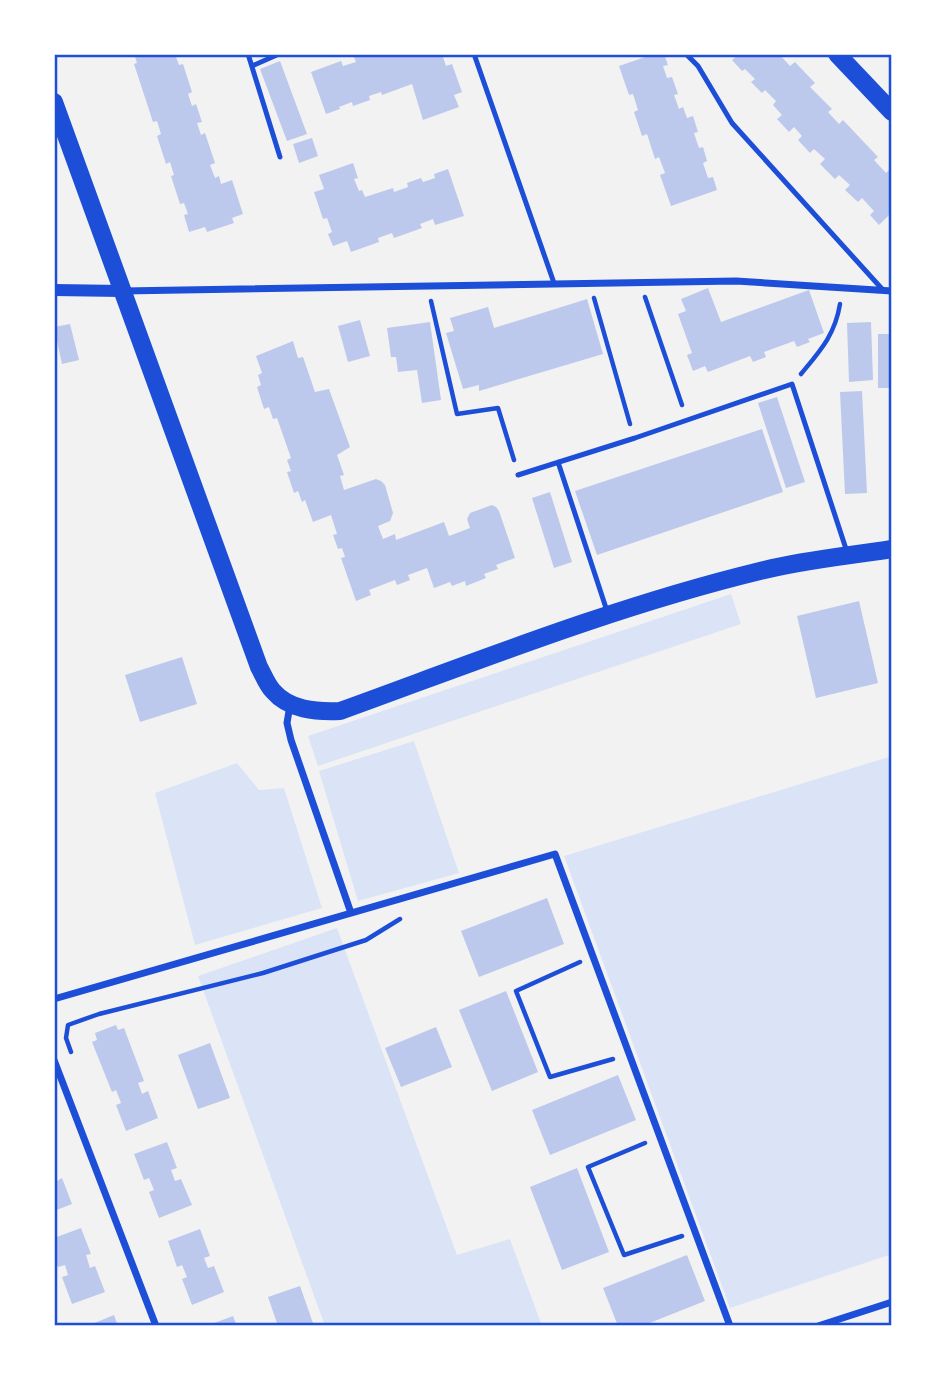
<svg xmlns="http://www.w3.org/2000/svg" width="946" height="1380" font-family="'PT Serif',serif">
  <style>
    .green { fill: #dbe4f7 }
    .building { fill: #bdc9ec }
    .lines { fill: none; stroke-linecap: round; stroke-linejoin: round }
    .path { stroke: #1d4ed8; stroke-width: 4.5 }
    .service { stroke: #1d4ed8; stroke-width: 5 }
    .minor { stroke: #1d4ed8; stroke-width: 7 }
    .tertiary { stroke: #1d4ed8; stroke-width: 12 }
    .primary { stroke: #1d4ed8; stroke-width: 18 }
    .neatline { fill: none; stroke: #1d4ed8; stroke-width: 2.5 }
  </style>
  <rect width="100%" height="100%" fill="#f2f2f2"/>
  <path class="green" d="M731,594L741,624L318,766L308,736Z
    M414,741L459,873L358,901L319,771Z
    M892,756V1254L730,1308L564,856Z
    M237,763L259,790L284,788L322,908L195,945L155,793Z
    M337,928L457,1255L510,1239L542,1326H325L198,976Z"/>
  <path class="building" d="M134,54H175L179,65L183,64L192,92L188,94L192,106L196,104L202,122L197,123L201,135L205,133L215,163L210,165L215,178L219,176L221,184L232,180L243,214L232,218L234,223L207,232L205,227L189,232L184,215L188,214L184,203L180,204L171,176L174,175L170,162L166,164L157,136L161,134L157,121L153,122L134,64L137,63Z
    M363,54H442L446,66L452,64L462,92L454,95L459,107L423,120L412,84L382,95L381,92L369,96L370,100L353,106L352,102L339,107L340,109L326,114L311,72L341,61L343,66L356,62L354,57Z
    M654,54H664L668,65L663,66L667,78L672,77L678,94L674,95L679,109L683,107L687,118L693,116L698,132L694,133L699,148L703,147L707,161L703,163L708,178L713,177L717,190L671,206L660,175L665,173L659,157L655,159L647,134L642,136L634,112L638,110L633,94L629,95L619,66Z
    M739,54H779L790,66L795,62L815,83L810,87L832,109L828,112L839,124L843,120L878,157L874,160L886,173L890,169L892,171V212L879,225L870,215L874,211L862,198L858,202L845,190L850,185L839,175L835,179L820,164L825,159L814,149L810,153L798,140L802,136L794,127L789,132L777,119L782,115L773,105L776,101L765,90L762,93L751,82L755,79L745,69L742,71L732,60Z
    M280,61L307,134L287,141L260,69Z
    M312,138L318,156L299,163L293,144Z
    M353,163L358,178L354,179L359,191L362,190L365,197L393,188L394,192L408,187L407,183L421,178L423,182L435,178L434,174L448,169L464,216L435,225L433,219L420,224L422,228L394,238L392,233L378,238L379,242L351,252L347,241L333,246L328,234L332,232L327,218L323,219L314,192L324,189L319,175Z
    M708,288L721,322L809,290L824,333L808,339L810,342L797,347L794,341L764,352L766,357L753,362L750,356L708,372L705,366L693,371L687,355L692,353L678,314L686,311L681,299Z
    M587,299L603,354L479,391V385L463,389L446,333L454,331L450,318L488,307L494,328Z
    M360,320L370,356L348,362L338,326Z
    M430,322L441,400L422,403L417,370L398,372L396,357H391L387,328Z
    M871,322L873,380L849,382L847,323Z
    M70,324L79,360L62,364L54,327Z
    M878,334H892V388H878Z
    M293,341L298,358L303,357L315,392L329,389L350,447L337,455L344,475L340,476L344,490L376,479L381,481L385,485L393,513L390,521L378,526L383,539L395,534L396,540L444,522L449,536L470,528L467,519L470,513L492,505L496,507L499,511L515,558L496,565L498,569L484,574L486,578L466,586L465,581L452,586L450,582L434,588L427,568L408,575L410,580L397,585L395,580L369,590L371,595L356,601L341,558L345,557L342,548L338,549L333,535L337,534L331,515L313,522L305,500L302,502L298,491L294,493L287,472L291,471L287,460L291,458L277,418L273,419L269,407L264,409L257,387L261,385L258,375L262,373L256,356Z
    M862,391L867,493L845,494L840,392Z
    M777,397L805,482L786,488L758,403Z
    M762,429L783,492L597,555L575,491Z
    M550,492L572,562L554,568L532,498Z
    M859,601L878,683L816,698L797,616Z
    M182,657L197,704L140,722L125,675Z
    M547,898L564,944L479,977L461,931Z
    M506,991L538,1072L492,1091L459,1010Z
    M116,1025L118,1030L124,1028L144,1081L138,1083L140,1088L142,1094L148,1091L158,1118L126,1131L116,1105L121,1103L116,1090L112,1092L92,1042L97,1040L95,1033Z
    M436,1027L452,1067L401,1087L385,1048Z
    M210,1043L230,1098L198,1109L178,1055Z
    M618,1075L636,1120L550,1155L532,1110Z
    M167,1142L177,1168L171,1170L175,1181L181,1179L192,1205L159,1218L149,1192L154,1190L149,1178L144,1180L134,1154Z
    M577,1168L609,1252L562,1270L530,1187Z
    M54,1173L57,1181L62,1178L72,1204L54,1211Z
    M81,1228L91,1254L86,1255L90,1268L95,1266L105,1292L72,1304L62,1277L68,1275L65,1265L58,1267L54,1256V1238Z
    M200,1229L210,1256L204,1258L208,1268L214,1266L224,1292L192,1305L182,1279L187,1277L182,1265L177,1267L168,1241Z
    M687,1255L705,1301L642,1326H618L603,1288Z
    M300,1286L314,1326H278L268,1297Z
    M114,1315L118,1326H87Z
    M233,1316L237,1326H209V1325Z"/>
  <g class="lines">
    <path class="path" d="M645,297L682,405
      M594,298L630,424
      M431,301L457,414L498,408L514,460
      M801,374C820,351 835,335 840,304
      M580,962L516,991L550,1077L613,1059
      M71,1052L66,1038L68,1025L99,1014L263,973L366,940L400,919
      M645,1143L588,1167L624,1255L682,1236"/>
    <path class="service" d="M248,54L280,157
      M474,54L554,283
      M686,54L698,66L732,123L883,290
      M252,66L279,54
      M558,462L607,611
      M518,475L635,438L792,384L847,552"/>
    <path class="minor" d="M123,291L736,281L892,291
      M290,705L287,723L291,740L351,913
      M54,999L555,854L730,1326
      M54,1060L156,1326
      M818,1326L892,1302"/>
    <path class="tertiary" d="M54,290L122,291"/>
    <path class="primary" d="M837,54L892,112
      M54,102L259,667C263,674 267,685 273,691C289,710 316,712 340,711C478,661 616,606 760,571C803,560 848,556 892,549"/>
  </g>
  <rect width="946" height="1380" fill="none" stroke="#ffffff" stroke-width="112"/>
  <rect x="56" y="56" width="834" height="1268" class="neatline"/>
</svg>
